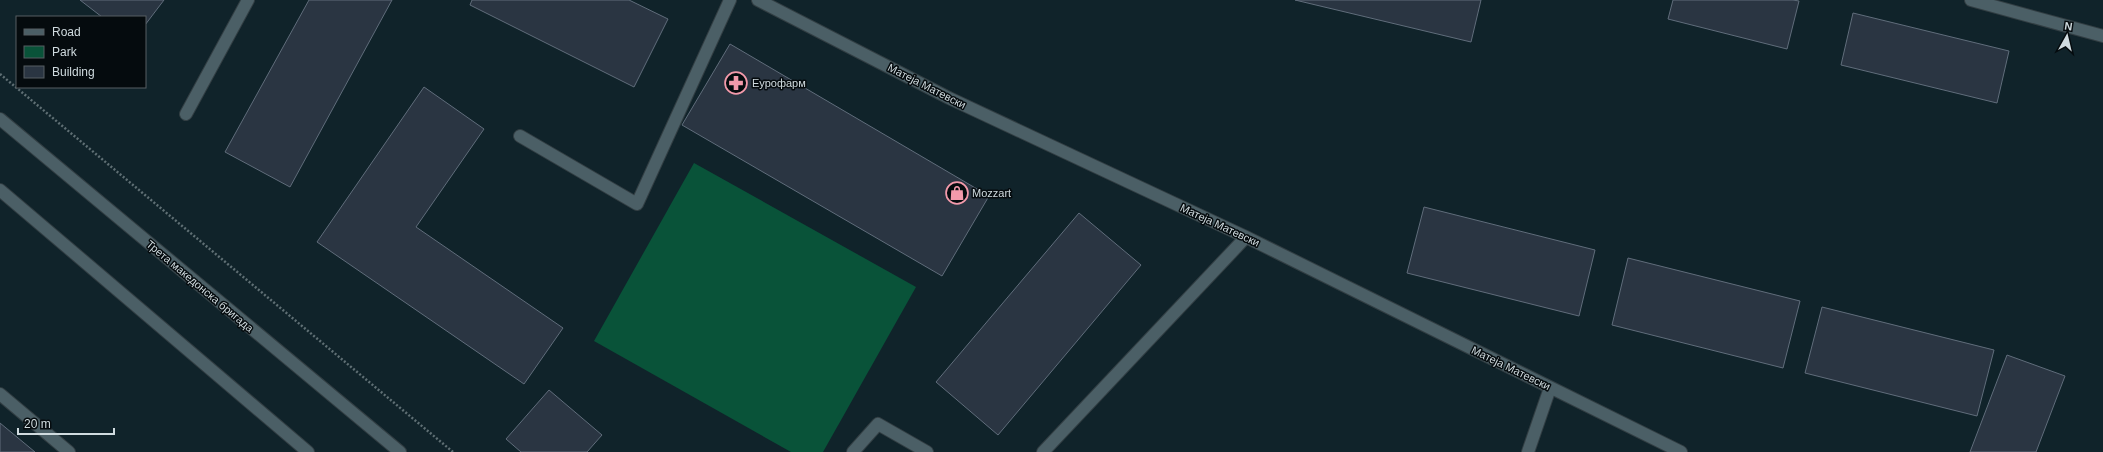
<svg xmlns="http://www.w3.org/2000/svg" width="2103" height="452" font-family="Helvetica,sans-serif">
  <style>
    .green { fill: #095339 }
    .building { fill: #2a3542; stroke: #606d7b }
    .lines { fill: none; stroke-linecap: round; stroke-linejoin: round }
    .lane-casing { stroke: #323e43; stroke-width: 14 }
    .street-casing { stroke: #323e43; stroke-width: 14 }
    .secondary-casing { stroke: #323e43; stroke-width: 14 }
    .path { stroke: #5f6f74; stroke-width: 2.5; stroke-dasharray: 2 2; stroke-linecap: butt }
    .lane { stroke: #4b5f66; stroke-width: 12 }
    .street { stroke: #4b5f66; stroke-width: 12 }
    .secondary { stroke: #4b5f66; stroke-width: 12 }
    .labels { text-anchor: middle; dominant-baseline: central; stroke-width: 3; stroke-linejoin: round; paint-order: stroke }
    .poi-label { font-size: 11px; fill: #d0dbdf; stroke: #050b0e; text-anchor: start }
    .street-label { font-size: 11px; fill: #d0dbdf; stroke: #050b0e }
  </style>
  <rect width="100%" height="100%" fill="#10232a"/>
  <path class="green" d="M694,163L916,287L823,452H791L594,341Z"/>
  <path class="building" d="M80,0H164L145,25V17H102Z
    M309,0H392L290,187L225,152Z
    M472,0H629L668,19L634,87L470,5Z
    M1295,0H1481L1471,42Z
    M1673,0H1793L1799,1L1787,49L1668,19Z
    M1853,13L2009,51L1997,103L1841,65Z
    M730,44L989,196L942,276L682,125Z
    M424,87L484,129L416,227L563,328L524,384L317,242Z
    M1424,207L1595,250L1579,316L1407,273Z
    M1079,213L1141,265L998,435L936,382Z
    M1628,258L1800,301L1783,368L1612,325Z
    M1822,307L1994,350L1977,416L1805,373Z
    M2007,355L2065,376L2036,452H1970Z
    M549,390L602,435L587,452H521L506,439Z
    M0,423L35,452H0Z"/>
  <g class="lines">
    <g class="lane-casing">
      <path id="lane" d="M1971,0L2103,36
        M186,114L248,0
        M520,136L637,204L730,0
        M0,394L69,452
        M1528,452L1550,388"/>
    </g>
    <g class="street-casing">
      <path id="street" d="M758,0L949,98L1246,237L1681,452
        M853,452L878,424L927,452
        M1043,452L1246,237"/>
    </g>
    <g class="secondary-casing">
      <path id="secondary" d="M0,119L400,452
        M0,190L308,452"/>
    </g>
    <path class="path" d="M0,74L453,452"/>
    <use href="#lane" class="lane"/>
    <use href="#street" class="street"/>
    <use href="#secondary" class="secondary"/>
  </g>
  <defs>
    <g id="pharmacy-ring" transform="scale(1.15)"><circle r="9.5" fill="#050b0e" stroke="#f39aab" stroke-width="1.5"/><path d="M-2-6h4v4h4v4h-4v4h-4v-4h-4v-4h4Z" fill="#f39aab"/></g>
    <g id="shop-ring" transform="scale(1.15)"><circle r="9.5" fill="#050b0e" stroke="#f39aab" stroke-width="1.5"/><path d="M-5-2.5h2.3a2.7 3.5 0 0 1 5.4 0H5L5.5 6h-11ZM-1.5-2.5h3a1.5 2.3 0 0 0-3 0Z" fill="#f39aab"/></g>
  </defs>
  <g fill-rule="evenodd">
    <use href="#pharmacy-ring" x="736" y="83"/>
    <use href="#shop-ring" x="957" y="193"/>
  </g>
  <g class="labels">
    <g class="poi-label">
      <text x="752" y="83">Еурофарм</text>
      <text x="972" y="193">Mozzart</text>
    </g>
    <g class="street-label">
      <text transform="translate(927 86) rotate(27)">Матеја Матевски</text>
      <text transform="translate(1220 225) rotate(25)">Матеја Матевски</text>
      <text transform="translate(200 286) rotate(40)">Трета македонска бригада</text>
      <text transform="translate(1511 368) rotate(26)">Матеја Матевски</text>
    </g>
  </g>
  <rect x="16" y="16" width="130" height="72" fill="#050b0e" stroke="#565e62"/>
  <rect x="24" y="29" width="20" height="6" fill="#4b5f66" stroke="#565e62"/>
  <text x="52" y="36" font-size="12" fill="#d0dbdf">Road</text>
  <rect x="24" y="46" width="20" height="12" fill="#095339" stroke="#565e62"/>
  <text x="52" y="56" font-size="12" fill="#d0dbdf">Park</text>
  <rect x="24" y="66" width="20" height="12" fill="#2a3542" stroke="#565e62"/>
  <text x="52" y="76" font-size="12" fill="#d0dbdf">Building</text>
  <g transform="translate(2067 36) rotate(8)" stroke="#050b0e" stroke-width="3" paint-order="stroke">
  <path d="M0-3L7 15L0 10L-7 15Z" fill="#d0dbdf"/>
  <text y="-6" font-size="11" font-weight="bold" text-anchor="middle" fill="#d0dbdf">N</text>
  </g>
  <path d="M18 428v6h96v-6" fill="none" stroke="#d0dbdf" stroke-width="2"/>
  <text x="24" y="428" font-size="12" fill="#d0dbdf" stroke="#050b0e" stroke-width="3" paint-order="stroke">20 m</text>
</svg>
